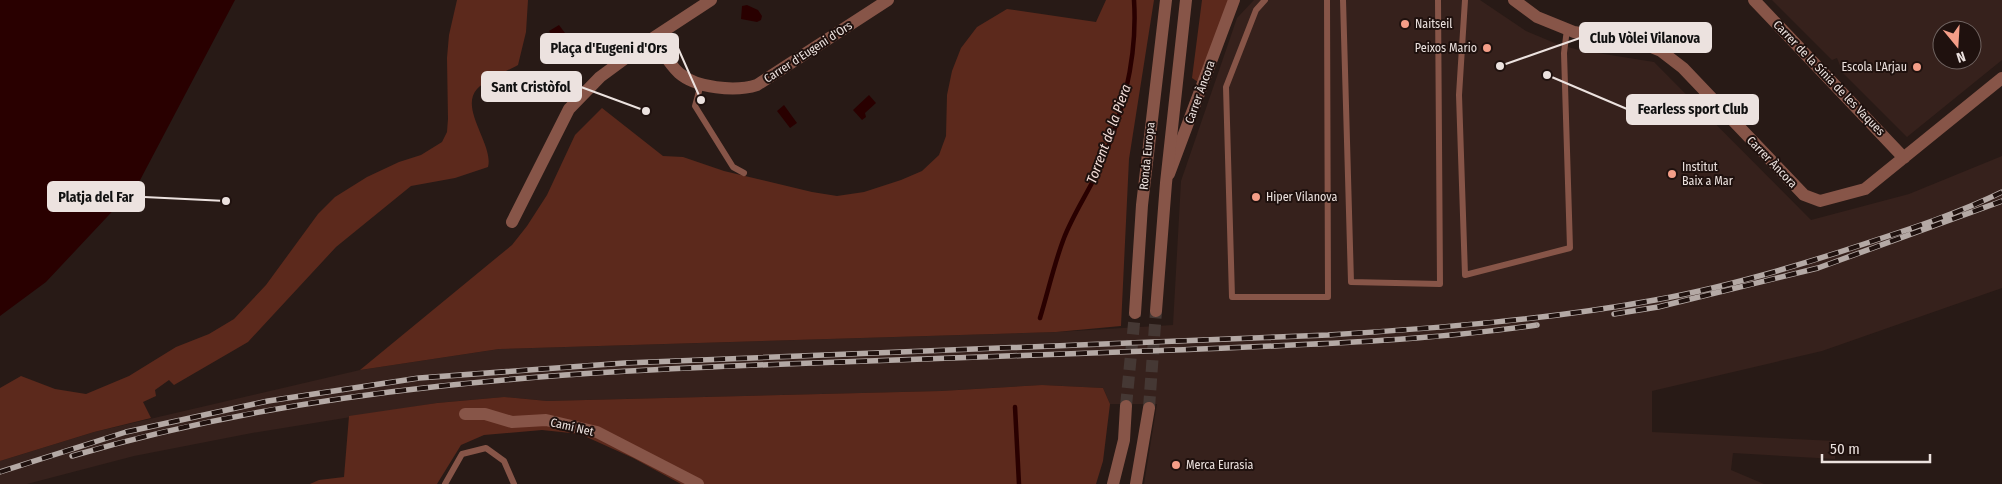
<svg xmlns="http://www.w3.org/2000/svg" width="2002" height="484" font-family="'Fira Sans Condensed',sans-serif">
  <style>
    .built { fill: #36211c; fill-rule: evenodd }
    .green { fill: #5c291c }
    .water { fill: #290000 }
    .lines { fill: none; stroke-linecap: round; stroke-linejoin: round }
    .stream { stroke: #290000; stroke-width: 4.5 }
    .tertiary-tunnel { stroke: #453834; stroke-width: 12; stroke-dasharray: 12 6; stroke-linecap: butt }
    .service { stroke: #875548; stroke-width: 6 }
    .minor { stroke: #875548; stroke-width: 12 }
    .tertiary { stroke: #875548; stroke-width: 12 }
    .rail-casing { stroke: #b4a9a5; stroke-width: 5.5 }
    .rail { stroke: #1f110e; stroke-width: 4; stroke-dasharray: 11; stroke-linecap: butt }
    .poi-dot { fill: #f49e88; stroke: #1f110e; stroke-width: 2 }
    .labels { text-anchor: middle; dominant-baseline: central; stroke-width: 4; stroke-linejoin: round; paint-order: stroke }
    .poi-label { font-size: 12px; fill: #ece2df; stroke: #1f110e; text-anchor: start }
    .street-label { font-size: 12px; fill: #ece2df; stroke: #1f110e }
    .water-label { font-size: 14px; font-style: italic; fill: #f3ddd8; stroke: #1f110e }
    .leader { fill: none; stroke: #ece2df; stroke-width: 2 }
    .callout-dot { fill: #ece2df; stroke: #1f110e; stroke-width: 2 }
    .callout { fill: #ece2df; stroke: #ece2df; stroke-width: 2 }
    .callout-label { font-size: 14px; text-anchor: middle; font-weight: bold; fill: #111 }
  </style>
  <rect width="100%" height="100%" fill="#281a16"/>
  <path class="built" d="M1254,0H1480L1526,31L1557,44L1579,50L1654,62L1811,220L1909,194L2002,156V288L1822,351L1652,391V432L1835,441V459L1733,453L1731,470L1764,484H1144L1157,404H1110L1103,388L1042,385L941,391L547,401L504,397L437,403L252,433L134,456L27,484H0V461L94,432L360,370L499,349L1056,332L1173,325L1181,181L1237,18Z
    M1772,0H2002V60L1907,137L1843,73L1837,58L1832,60ZM1942,30H1972V60H1942Z"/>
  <path class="green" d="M457,0H528L526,32L518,65C507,71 484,81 477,89C459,109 494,145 488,167L455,178L411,186L336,247L248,342L174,385L169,380L155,390L156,396L143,402L151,418L94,432L0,461V388L21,376L55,389L86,394L129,376L176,347L209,334L234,319L266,285L318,214L335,197L367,177L399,162L421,155L442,142L447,132L448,119L447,58L449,35Z
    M1106,0H1154L1129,159L1121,326L1056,332L499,349L360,370L512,245L527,226L547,195L575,135L602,108L663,156L683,157L724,171L812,192L837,196L864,192L901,180L922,171L939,155L946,136L947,95L952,71L961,48L977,27L1007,9L1096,22Z
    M1202,0H1229L1198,82L1192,78Z
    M1042,385L1103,388L1110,404L1103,461L1096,484H681L633,458L580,434L542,430L484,435L461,445L437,484H310L319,480L344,477L349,416L437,403L504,397L547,401L941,391Z"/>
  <path class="water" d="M0,0H235L138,184L46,282L0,316Z
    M747,5L758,10L762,16L761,20L757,22L741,19L742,6Z
    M559,25L574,45V48L564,52L549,31Z
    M869,95L876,103L865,113L866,117L862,120L853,110Z
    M784,105L797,123L790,128L777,111Z"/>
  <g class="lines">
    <path class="stream" d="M1040,318C1048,292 1054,264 1064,238C1072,217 1085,197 1095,177C1121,123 1138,60 1134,0
      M1015,407L1019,484"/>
    <path class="tertiary-tunnel" d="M1126,406L1135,313
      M1149,408L1156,311"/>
    <path class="service" d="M1265,0L1256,10L1226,87L1232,297H1328L1327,0
      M1343,0L1351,282L1440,284L1438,0
      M1465,0L1459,95L1465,275L1570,248L1564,53L1567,29
      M701,84L695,106L733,167L744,173
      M445,484L462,454L486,448L504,461L514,484"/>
    <path class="minor" d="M1514,0L1537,17L1574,32L1644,44L1661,51L1683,68L1804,195L1820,201L1865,189L2002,78
      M1754,0L1904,158
      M653,38C661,49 669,64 679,73C696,88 735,92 757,85L888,0
      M1169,174L1234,0
      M512,222L569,109L600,77L653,38L711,0
      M465,414H485L512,422L546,420L597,432L698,484"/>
    <path class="tertiary" d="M1156,311L1166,183L1186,0
      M1135,313L1142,205L1166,0
      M1113,484L1124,440L1126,406
      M1136,484L1149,408"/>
    <g class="rail-casing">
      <path id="rail" d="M1614,314L1658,307L1818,268L2002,201
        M72,456C315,385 561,372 812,363C933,359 1054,354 1175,350C1296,345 1418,342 1537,325
        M0,472L126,432L268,401L419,378L625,363L1328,335C1438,328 1547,320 1655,300C1727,287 1798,266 1867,243C1913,228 1959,213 2002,192"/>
    </g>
    <use href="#rail" class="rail"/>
  </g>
  <g class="poi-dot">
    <circle cx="1405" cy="24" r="5"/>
    <circle cx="1487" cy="48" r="5"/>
    <circle cx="1917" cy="67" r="5"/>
    <circle cx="1672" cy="174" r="5"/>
    <circle cx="1256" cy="197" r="5"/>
    <circle cx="1176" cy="465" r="5"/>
  </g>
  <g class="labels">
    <g class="poi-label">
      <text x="1415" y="24">Naitseil</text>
      <text x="1477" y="48" text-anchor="end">Peixos Mario</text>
      <text x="1907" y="67" text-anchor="end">Escola L'Arjau</text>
      <text x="1682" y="167">Institut<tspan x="1682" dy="14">Baix a Mar</tspan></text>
      <text x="1266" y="197">Hiper Vilanova</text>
      <text x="1186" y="465">Merca Eurasia</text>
    </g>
    <g class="street-label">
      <text transform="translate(808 52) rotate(-33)">Carrer d'Eugeni d'Ors</text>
      <text transform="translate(1829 78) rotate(46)">Carrer de la Sínia de les Vaques</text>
      <text transform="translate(1200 92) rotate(-70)">Carrer Àncora</text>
      <text transform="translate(1147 156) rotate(-84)">Ronda Europa</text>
      <text transform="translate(1772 162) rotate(46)">Carrer Àncora</text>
      <text transform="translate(572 427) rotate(13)">Camí Net</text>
    </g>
    <g class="water-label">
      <text transform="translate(1109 134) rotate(-70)">Torrent de la Piera</text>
    </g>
  </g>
  <path class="leader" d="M1500 66L1580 38M701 100L678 48M646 111L581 87M1547 75L1627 109M226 201L144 197"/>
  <g class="callout-dot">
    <circle cx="1500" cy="66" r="5"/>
    <circle cx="701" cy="100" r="5"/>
    <circle cx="646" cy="111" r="5"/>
    <circle cx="1547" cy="75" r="5"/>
    <circle cx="226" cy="201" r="5"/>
  </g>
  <g class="callout">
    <rect x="1580" y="23" width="131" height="29" rx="5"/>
    <rect x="541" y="34" width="137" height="29" rx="5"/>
    <rect x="482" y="72" width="99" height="29" rx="5"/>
    <rect x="1627" y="95" width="131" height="29" rx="5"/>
    <rect x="48" y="182" width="96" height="29" rx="5"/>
  </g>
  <g class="callout-label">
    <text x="1645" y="43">Club Vòlei Vilanova</text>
    <text x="609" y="53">Plaça d'Eugeni d'Ors</text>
    <text x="531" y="92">Sant Cristòfol</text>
    <text x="1693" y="114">Fearless sport Club</text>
    <text x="96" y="202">Platja del Far</text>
  </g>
  <g transform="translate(1957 45) rotate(162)"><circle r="24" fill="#1f110e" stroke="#716562"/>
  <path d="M0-4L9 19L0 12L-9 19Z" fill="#f49e88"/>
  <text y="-8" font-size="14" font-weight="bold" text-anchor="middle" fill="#ece2df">N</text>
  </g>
  <path d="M1822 454v8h108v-8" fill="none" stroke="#ece2df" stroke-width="2.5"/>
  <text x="1830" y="454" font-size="15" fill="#ece2df" stroke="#1f110e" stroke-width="4" paint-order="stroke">50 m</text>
</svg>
